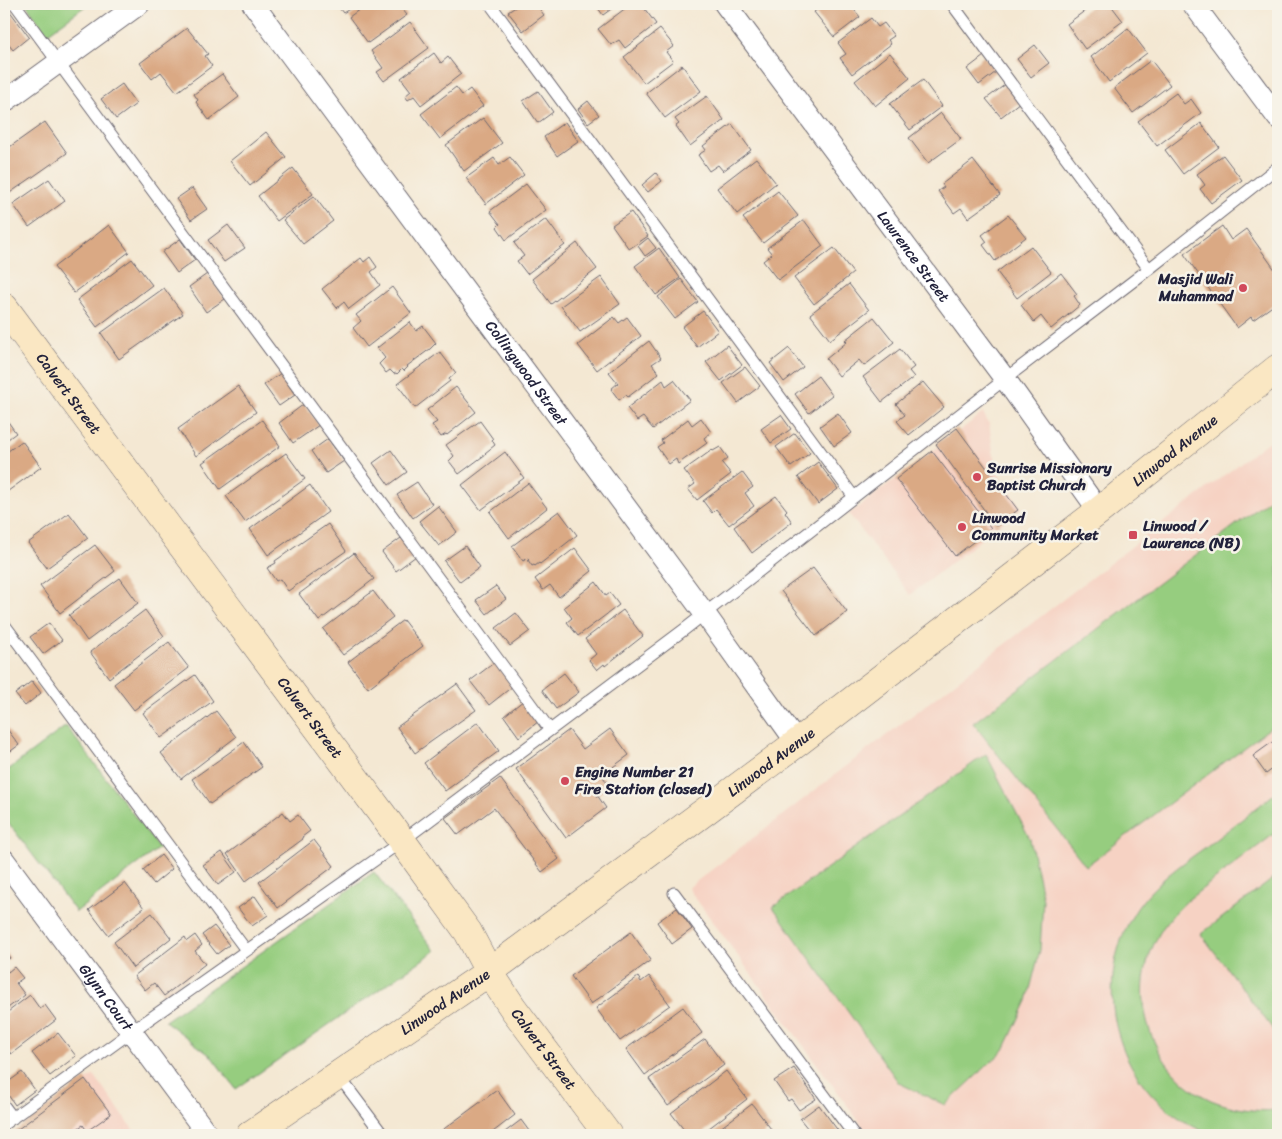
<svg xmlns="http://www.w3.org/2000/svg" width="1282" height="1139" font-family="Sriracha,sans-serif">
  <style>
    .built { fill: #f6d2c3 }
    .green { fill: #96cd7f; stroke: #5c785d }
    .building { fill: #daa984 }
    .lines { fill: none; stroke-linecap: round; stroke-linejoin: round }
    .lane-casing { stroke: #6c6770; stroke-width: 13 }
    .street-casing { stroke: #6c6770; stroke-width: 23 }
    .secondary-casing { stroke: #6c6770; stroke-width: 29 }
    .lane { stroke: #fff; stroke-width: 11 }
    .street { stroke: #fff; stroke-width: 21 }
    .secondary { stroke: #fae7c3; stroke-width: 28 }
    .poi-dot { fill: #d1495b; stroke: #f7f3e8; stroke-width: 2 }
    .labels { text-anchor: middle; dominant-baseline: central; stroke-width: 5; stroke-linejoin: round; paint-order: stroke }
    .street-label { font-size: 15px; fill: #22223b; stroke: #f7f3e8 }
    .poi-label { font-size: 15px; font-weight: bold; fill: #22223b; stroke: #f7f3e8; text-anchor: start }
  </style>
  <rect width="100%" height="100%" fill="#f7f3e8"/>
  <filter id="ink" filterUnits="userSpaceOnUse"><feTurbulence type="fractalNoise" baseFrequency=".02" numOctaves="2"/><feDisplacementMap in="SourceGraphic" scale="10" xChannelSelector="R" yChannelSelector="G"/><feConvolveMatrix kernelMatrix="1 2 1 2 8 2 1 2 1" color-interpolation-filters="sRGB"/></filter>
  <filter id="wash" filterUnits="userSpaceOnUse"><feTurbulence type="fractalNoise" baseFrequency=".0096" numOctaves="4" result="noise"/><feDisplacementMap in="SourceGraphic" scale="20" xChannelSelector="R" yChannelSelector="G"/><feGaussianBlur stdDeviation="1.12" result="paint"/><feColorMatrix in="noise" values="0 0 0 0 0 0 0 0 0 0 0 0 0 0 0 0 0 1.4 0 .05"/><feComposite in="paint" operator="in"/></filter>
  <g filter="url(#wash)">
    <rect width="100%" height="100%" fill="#f4e8d3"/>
    <path class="built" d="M983,413L989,424L996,471L1021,508L910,595L849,514Z
      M1278,434V1135H869L688,888Z
      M94,1075L137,1135H10Z"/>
    <path class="green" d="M26,4H88L47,34Z
      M1278,493V722L1086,866L973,723Z
      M66,726L159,848L76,912L4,817V773Z
      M986,754L1030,839L1043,900L1040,950L1027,1001L1004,1050L945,1105L899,1083L773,907Z
      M1278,791V831L1189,899C1176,911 1164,923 1156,940C1126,997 1152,1073 1211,1100C1233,1109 1255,1112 1278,1110V1135C1263,1135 1248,1135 1233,1135C1227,1135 1219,1136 1214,1135C1195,1129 1179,1119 1165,1107C1107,1058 1095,970 1138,907C1155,883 1179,866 1203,849C1228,830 1253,811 1278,791Z
      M374,872L435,951L236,1089L211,1056L165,1021Z
      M1278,875V1036L1201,934Z"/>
    <g id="blocks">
      <path class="building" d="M336,4H357L343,13Z
        M367,4H398L407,15L368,43L349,17Z
        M520,4H536L544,15L523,31L508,12Z
        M595,4H618L603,15Z
        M631,4H641L656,24L625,48L619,40L611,45L598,29Z
        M824,4H857L852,7L860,17L834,37L814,12Z
        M1094,4H1110L1123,21L1085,49L1067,24Z
        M9,10L29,37L13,50L4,39V14Z
        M871,18L878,27L884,23L894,36L888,40L891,44L852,74L840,58L846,54L838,43Z
        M410,22L429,48L384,81L377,72L383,68L371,51Z
        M187,28L208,54L205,56L212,66L177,92L161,72L152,79L140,63Z
        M1128,28L1147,53L1109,82L1091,57Z
        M660,29L674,46L666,52L673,61L644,83L624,57Z
        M1035,45L1049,63L1031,77L1017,59Z
        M434,53L441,63L448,57L461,74L421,105L414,96L408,100L405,96L411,91L401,78Z
        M890,53L910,78L875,106L855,81Z
        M984,56L996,72L979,85L967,69Z
        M1151,60L1170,85L1133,113L1114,88Z
        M682,65L701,91L665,118L646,93Z
        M222,74L239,97L209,120L196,102L198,100L194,94Z
        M923,80L942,106L910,130L890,104Z
        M122,84L136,104L116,119L101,99Z
        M1006,84L1020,102L1001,117L986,99Z
        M456,87L462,95L470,89L483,106L440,139L421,114Z
        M538,91L553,112L538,123L523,101Z
        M1176,93L1184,104L1191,99L1201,113L1157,146L1138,121Z
        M707,96L724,120L690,146L676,126L679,124L675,119Z
        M588,101L599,115L588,123L578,109Z
        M941,113L961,139L928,163L909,138Z
        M483,118L502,143L464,171L446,145Z
        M45,122L67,153L4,197V151Z
        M565,122L578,141L557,156L544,137Z
        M1201,123L1219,147L1183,174L1165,150Z
        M732,124L751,150L723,171L718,165L709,171L698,155L706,150L703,146Z
        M266,132L286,157L250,186L230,161Z
        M1223,155L1242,180L1211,203L1200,189L1205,185L1197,174Z
        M510,157L524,175L486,204L466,178L494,158L499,165Z
        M756,158L776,183L737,214L717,188Z
        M973,160L1000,195L968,218L961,208L954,213L938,191L944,187L942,184Z
        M293,168L313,194L277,221L258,196Z
        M656,173L662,181L648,192L642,185Z
        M49,179L65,201L29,227L13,204Z
        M526,184L546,210L506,240L497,227L500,224L490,211Z
        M192,188L207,209L191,220L176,199Z
        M778,191L798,216L763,243L743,218Z
        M314,196L333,221L303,244L283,220Z
        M631,212L648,236L629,249L612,225Z
        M1008,215L1026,237L995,261L983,245L987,242L982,235Z
        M546,219L565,245L527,274L517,261L524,256L514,243Z
        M804,220L823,246L778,280L763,261L772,254L767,248Z
        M109,225L129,252L74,293L54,267Z
        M228,225L245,248L224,262L208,240Z
        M1222,226L1231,240L1246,229L1278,274V302L1253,320L1251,317L1237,328L1184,254Z
        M648,238L656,248L645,256L638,246Z
        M180,239L195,260L177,273L162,252Z
        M577,243L597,269L551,304L532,279Z
        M1031,246L1051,272L1017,298L997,272Z
        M659,248L680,278L656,295L635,266Z
        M834,248L853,273L814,304L794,278Z
        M370,257L377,267L371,272L380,285L349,309L344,302L337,308L322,289L361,258L364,262Z
        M132,259L152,285L97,327L77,300Z
        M1061,273L1077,294L1074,296L1080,305L1051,329L1041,316L1034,322L1021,305Z
        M207,274L225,299L206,312L189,287Z
        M601,277L620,304L580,332L561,306Z
        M681,279L698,302L675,319L658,297Z
        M849,284L869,310L830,340L810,314Z
        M392,287L411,313L367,347L353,328L361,321L356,315Z
        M164,288L183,314L119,359L101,333Z
        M703,311L718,331L697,347L682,327Z
        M614,317L619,323L627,317L641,336L597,370L578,345Z
        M874,317L894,342L864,366L859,360L839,376L826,359L847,342L845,340Z
        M410,322L416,331L423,326L436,343L430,349L407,366L408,367L404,371L402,369L397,374L396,373L394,374L390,370L386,373L379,364L385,358L377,348Z
        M649,341L661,358L652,364L659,373L628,397L626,395L619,400L611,389L618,383L609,372Z
        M727,345L742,365L721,381L706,362Z
        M789,348L803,367L784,382L770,363Z
        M900,349L914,367L909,371L914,377L882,402L863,377Z
        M440,352L456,373L449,379L450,381L415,408L397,384Z
        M745,367L760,386L738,403L723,383Z
        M281,373L295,395L279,406L264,385Z
        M818,376L832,395L809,413L795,394Z
        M663,380L666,386L674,380L690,400L653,429L643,417L637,421L627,408Z
        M923,382L944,407L909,435L897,421L905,415L896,404Z
        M238,386L256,412L196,456L178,429Z
        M456,387L476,412L447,435L446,434L441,437L432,425L437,422L427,410Z
        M304,404L319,425L293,443L279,423Z
        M838,413L852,433L834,446L820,426Z
        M781,415L791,429L771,443L761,429Z
        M4,416L16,433L4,442Z
        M701,418L711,432L704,438L707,443L678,464L676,459L669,464L657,447L663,443L661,440L688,419L692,425Z
        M262,420L280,446L220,489L202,463Z
        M480,421L493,439L492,440L495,445L485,453L486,454L459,474L449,461L454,456L446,445Z
        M957,428L1018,510L996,526L936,444Z
        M795,433L810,453L791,467L776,447Z
        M328,439L344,461L326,473L311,451Z
        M22,441L41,467L4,494V454Z
        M720,447L728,458L722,463L731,474L697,500L688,489L695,484L684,470L712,450L713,451Z
        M391,450L407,472L389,485L373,463Z
        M932,451L991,528L955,556L896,479Z
        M505,452L524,478L481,510L462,485Z
        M286,453L305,479L245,522L226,496Z
        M818,462L838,489L818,504L798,477Z
        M742,472L753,487L745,493L754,506L729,525L716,509L712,513L703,501Z
        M417,482L432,504L413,518L397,495Z
        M528,483L547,508L509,538L490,512Z
        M310,485L328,512L268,555L250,529Z
        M776,496L787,510L785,512L792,522L752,553L734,527Z
        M438,506L457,532L439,546L419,521Z
        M559,511L577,535L540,564L539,563L535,566L534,565L532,566L528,560L529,559L528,558L523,561L512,546Z
        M69,513L88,538L47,568L28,543Z
        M328,524L346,551L288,591L280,579L276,581L267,568L276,563L275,561Z
        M401,538L416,556L396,571L382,552Z
        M95,545L115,571L60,613L40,586Z
        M465,546L480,567L460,582L444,561Z
        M575,548L592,571L559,597L550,585L543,590L535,579Z
        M354,553L374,579L319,621L299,594Z
        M813,568L847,612L816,636L781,591Z
        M120,578L138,603L87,641L69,615Z
        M596,582L606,596L610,593L619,605L578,636L567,622L572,618L564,607Z
        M496,586L506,599L487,614L476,600Z
        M373,591L393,617L343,655L323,629Z
        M145,610L164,636L109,678L90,652Z
        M623,610L643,636L605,666L604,664L597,670L589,660L596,654L585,639Z
        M516,613L530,631L510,646L496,628Z
        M403,620L423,646L368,688L348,662Z
        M49,623L62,640L43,654L30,637Z
        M169,642L189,668L134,710L114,684Z
        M495,662L513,686L489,705L470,681Z
        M564,673L579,692L556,709L542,690Z
        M195,675L213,701L161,738L143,713Z
        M32,681L41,693L25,706L15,694Z
        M457,684L476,710L415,753L397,727Z
        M524,700L539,721L519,737L504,716Z
        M216,711L236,737L181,779L161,753Z
        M478,722L499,751L445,791L424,763Z
        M4,725L19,745L4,756Z
        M610,729L629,755L602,775L609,786L597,795L606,808L566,838L516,769L569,730L583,749Z
        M1278,738V765L1266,774L1253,756Z
        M244,742L262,767L210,804L192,779Z
        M500,778L559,859L542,872L494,808L458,835L445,818Z
        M283,812L290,821L298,815L310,831L302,837L303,839L246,881L227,854Z
        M314,840L334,866L278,908L259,882Z
        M222,852L236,872L218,885L203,865Z
        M161,855L172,869L154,884L143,870Z
        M125,883L144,908L108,935L89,910Z
        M255,896L268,915L252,926L238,908Z
        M677,908L692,929L672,944L657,922Z
        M152,913L171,938L133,968L114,942Z
        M214,926L229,945L217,954L202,935Z
        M631,932L651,960L591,1004L571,976Z
        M195,935L202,945L195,951L205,964L164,996L154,983L145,990L134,976L185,937L187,941Z
        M4,950L10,958L4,962Z
        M14,967L23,978L16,983L25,995L4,1011V971L6,969L8,972Z
        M649,976L670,1005L620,1041L596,1008L638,977L641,982Z
        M30,995L40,1009L45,1005L56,1020L11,1054L4,1044V1015Z
        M683,1007L702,1033L645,1075L626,1049Z
        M58,1033L76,1056L50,1076L32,1053Z
        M705,1039L724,1065L668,1106L649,1079Z
        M794,1068L816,1099L799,1110L791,1099L788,1101L774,1081Z
        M726,1071L747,1099L700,1135H688L671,1113Z
        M22,1072L35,1090L15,1105L4,1089V1085Z
        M85,1079L111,1114L87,1131L83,1125L68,1135H10Z
        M497,1090L515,1115L489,1135H445L441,1131Z
        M752,1104L771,1129L762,1135H711Z
        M819,1105L839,1132L834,1135H813L800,1119Z
        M521,1120L532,1135H501Z"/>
    </g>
  </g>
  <g filter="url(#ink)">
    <use href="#blocks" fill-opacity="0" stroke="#6c6770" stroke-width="1"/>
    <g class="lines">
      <g class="lane-casing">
        <path id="lane" d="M15,4L550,730
          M490,4L854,497
          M952,4L1149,269
          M4,624L246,950
          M674,893L854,1135
          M338,1075L383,1135
          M4,1106L13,1118
          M4,1124L131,1032L402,841L685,629L1005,379L1149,269L1278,167"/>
      </g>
      <g class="street-casing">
        <g id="street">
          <path id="s1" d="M253,4L705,614L797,743"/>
          <path id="s2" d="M725,4L1005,379L1099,511"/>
          <path d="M1193,4L1278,118"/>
          <path d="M4,102L139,4"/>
          <path id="s3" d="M4,860L208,1135"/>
        </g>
      </g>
      <g class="secondary-casing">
        <g id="secondary">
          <path id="s4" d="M4,307L402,841L468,932L489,972L513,1008L608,1135"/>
          <path id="s5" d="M250,1135L489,972L797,743L1099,511L1278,368"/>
        </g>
      </g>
      <use href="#lane" class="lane"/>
      <use href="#street" class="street"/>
      <use href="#secondary" class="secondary"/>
    </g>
  </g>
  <g class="poi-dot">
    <circle cx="1243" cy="288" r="5"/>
    <circle cx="977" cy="477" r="5"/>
    <circle cx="962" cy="527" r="5"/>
    <rect x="1128" y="530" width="10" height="10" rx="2.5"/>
    <circle cx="565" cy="781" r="5"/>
  </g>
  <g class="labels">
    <g class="street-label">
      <text stroke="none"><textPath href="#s2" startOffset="315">Lawrence Street</textPath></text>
      <text stroke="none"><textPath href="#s1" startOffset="459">Collingwood Street</textPath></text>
      <text stroke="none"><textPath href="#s4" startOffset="108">Calvert Street</textPath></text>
      <text stroke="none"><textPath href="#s5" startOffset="1151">Linwood Avenue</textPath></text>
      <text stroke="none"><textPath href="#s4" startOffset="512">Calvert Street</textPath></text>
      <text stroke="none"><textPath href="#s5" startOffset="641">Linwood Avenue</textPath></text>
      <text stroke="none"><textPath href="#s3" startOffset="171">Glynn Court</textPath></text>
      <text stroke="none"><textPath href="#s5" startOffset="236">Linwood Avenue</textPath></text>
      <text stroke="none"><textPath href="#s4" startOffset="918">Calvert Street</textPath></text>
    </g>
    <g class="poi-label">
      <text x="1233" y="279" text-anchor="end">Masjid Wali<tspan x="1233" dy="17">Muhammad</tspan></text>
      <text x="987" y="468">Sunrise Missionary<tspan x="987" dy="17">Baptist Church</tspan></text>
      <text x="972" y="518">Linwood<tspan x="972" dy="17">Community Market</tspan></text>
      <text x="1143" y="526">Linwood /<tspan x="1143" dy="17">Lawrence (NB)</tspan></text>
      <text x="575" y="772">Engine Number 21<tspan x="575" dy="17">Fire Station (closed)</tspan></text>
    </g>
  </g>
  <rect width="1282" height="1139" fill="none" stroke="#f7f3e8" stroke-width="20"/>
</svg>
